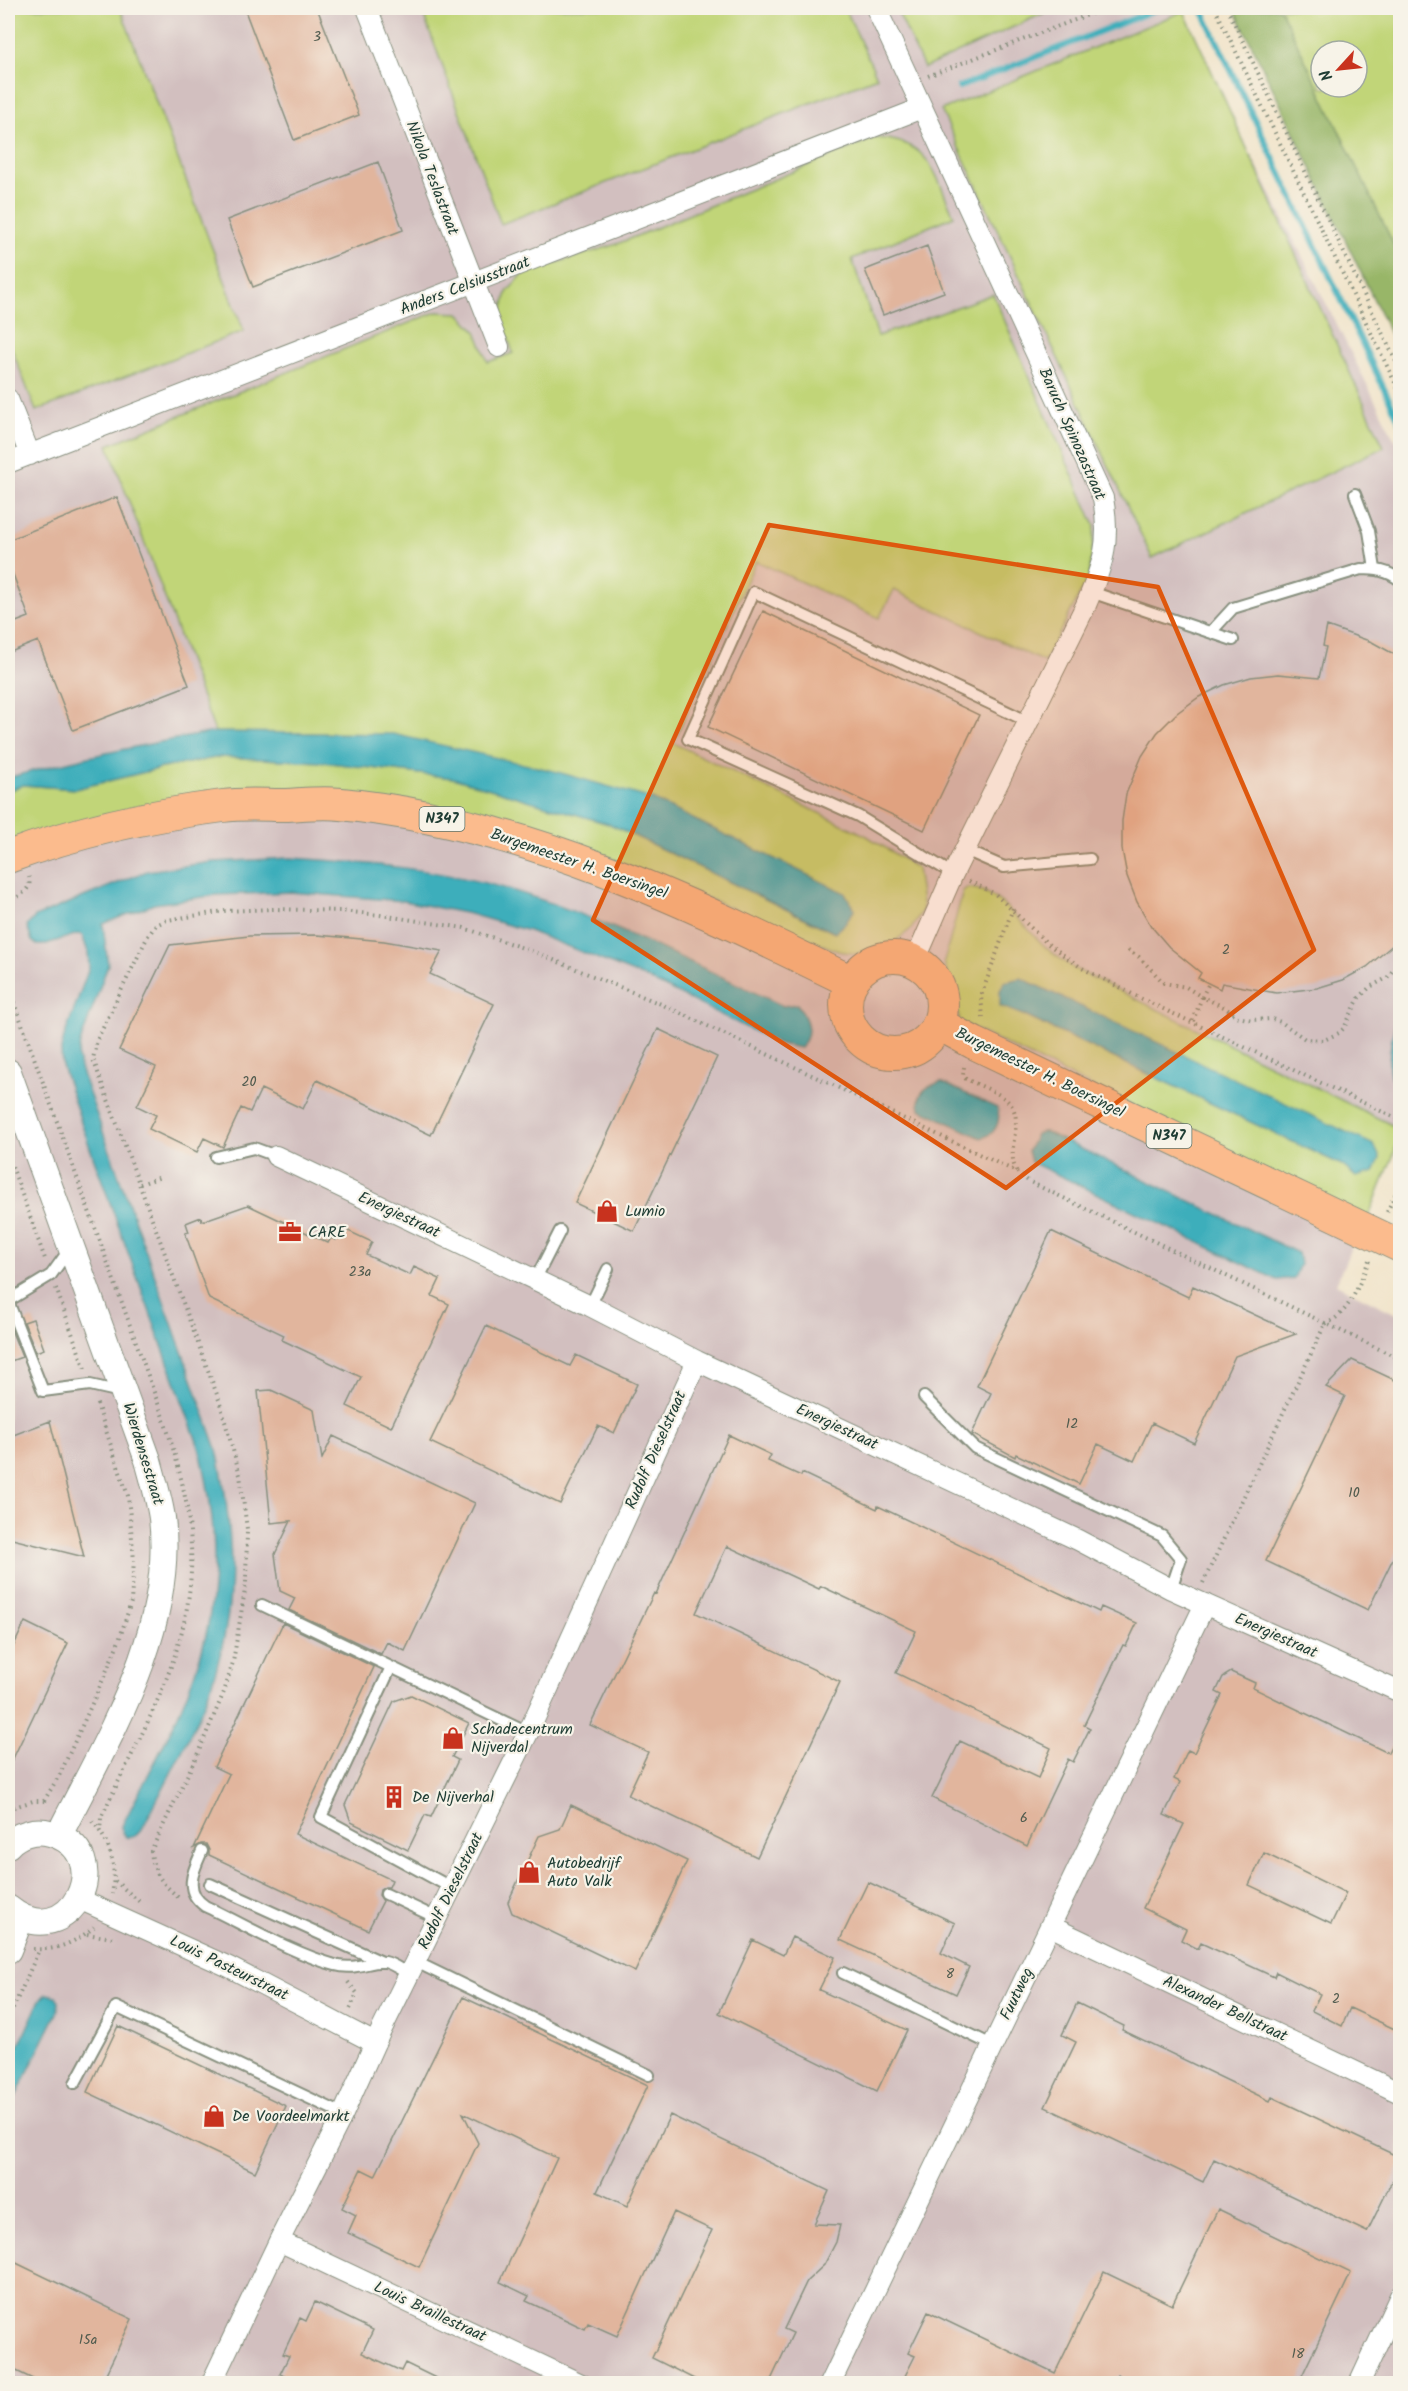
<svg xmlns="http://www.w3.org/2000/svg" width="1408" height="2391" font-family="Kalam,sans-serif">
  <style>
    .industrial { fill: #d2bfbf }
    .green { fill: #c1d578; stroke: #708956; stroke-width: 1.5; fill-rule: evenodd }
    .forest { fill: #98b668; stroke: #5c7a4e; stroke-width: 1.5 }
    .water { fill: #3eaebb; stroke: #2e7678; stroke-width: 1.5 }
    .lines { fill: none; stroke-linecap: round; stroke-linejoin: round }
    .stream { stroke: #3eaebb; stroke-width: 6 }
    .building { fill: #e1b59d; fill-rule: evenodd }
    .service-casing { stroke: #88907f; stroke-width: 14 }
    .minor-casing { stroke: #88907f; stroke-width: 22 }
    .tertiary-casing { stroke: #88907f; stroke-width: 28 }
    .primary-casing { stroke: #88907f; stroke-width: 34 }
    .path { stroke: #88907f; stroke-width: 4; stroke-dasharray: 1.5 4.5; stroke-linecap: butt }
    .service { stroke: #fff; stroke-width: 10 }
    .minor { stroke: #fff; stroke-width: 20 }
    .tertiary { stroke: #fff; stroke-width: 26 }
    .primary { stroke: #fbbb8d; stroke-width: 32 }
    .marked { fill: #de580e; fill-opacity: 0.2; stroke: #de580e; stroke-width: 4.5; stroke-linejoin: round }
    .labels { text-anchor: middle; dominant-baseline: central; stroke-width: 4.5; stroke-linejoin: round; paint-order: stroke }
    .number-label { font-size: 14px; fill: #505b4e }
    .shield { fill: #f7f3e8; stroke: #60746a; stroke-width: 1.5 }
    .shield-label { font-size: 15px; font-weight: bold; fill: #1f3d34 }
    .street-label { font-size: 16px; fill: #1f3d34; stroke: #f7f3e8 }
    .poi-label { font-size: 16px; fill: #1f3d34; stroke: #f7f3e8; text-anchor: start }
  </style>
  <rect width="100%" height="100%" fill="#f7f3e8"/>
  <filter id="ink" filterUnits="userSpaceOnUse"><feTurbulence type="fractalNoise" baseFrequency=".0167" numOctaves="2"/><feDisplacementMap in="SourceGraphic" scale="12" xChannelSelector="R" yChannelSelector="G"/><feConvolveMatrix kernelMatrix="1 2 1 2 8 2 1 2 1" color-interpolation-filters="sRGB"/></filter>
  <filter id="wash" filterUnits="userSpaceOnUse"><feTurbulence type="fractalNoise" baseFrequency=".008" numOctaves="4" result="noise"/><feDisplacementMap in="SourceGraphic" scale="24" xChannelSelector="R" yChannelSelector="G"/><feGaussianBlur stdDeviation="1.35" result="paint"/><feColorMatrix in="noise" values="0 0 0 0 0 0 0 0 0 0 0 0 0 0 0 0 0 1.4 0 .05"/><feComposite in="paint" operator="in"/></filter>
  <g filter="url(#wash)">
    <rect width="100%" height="100%" fill="#f1e4ca"/>
    <path class="industrial" d="M8,8H1177L1400,450V1128L1336,1284L1400,1316V2383L8,2384Z"/>
    <path class="green" d="M8,8H120L244,331L36,411L8,339Z
      M421,8H845L877,77L501,224Z
      M896,8H1055L924,68Z
      M1280,8H1400V258ZM1321,51H1357V87H1321Z
      M1184,11L1384,447L1152,558L941,110Z
      M875,138C931,140 934,173 954,216L852,259L878,336L993,294L1095,526L1089,577L1044,662L894,590L879,618L756,561L673,743L867,836L917,868L923,909L911,929L894,942L857,954L838,951L623,864L548,831L503,826L327,797L8,840V791L23,785L75,789L162,768L220,757L323,762L453,778L612,825L835,933L855,909L393,734L215,732L108,445L436,312L459,313L476,331L488,362L513,353L501,316L507,292L524,273L617,244Z
      M967,888C998,887 1028,933 1050,951C1057,957 1066,962 1073,968L1400,1129L1394,1154L1367,1220L960,1022L944,962L963,891ZM1023,1015L1380,1158L1356,1177L1342,1165Z"/>
    <path class="forest" d="M1234,8H1280L1400,258V354Z"/>
    <path class="water" d="M215,732L393,734L554,771L652,799L845,893L855,909L845,924L835,933L612,825L453,778L323,762L220,757L162,768L75,789L23,785L8,791V778C76,758 145,744 215,732Z
      M290,858C364,862 440,869 511,890C606,919 694,964 783,1006L797,1004C807,1018 814,1034 800,1048L780,1044L644,977L529,931L470,914L404,901L290,892L217,895L154,904L103,924L108,965L80,1043L78,1057L80,1068L217,1449C237,1544 239,1628 198,1718C181,1755 161,1792 142,1829C137,1835 135,1838 126,1837L123,1832L122,1826C148,1773 180,1720 198,1663C221,1594 217,1520 200,1450L90,1148L62,1066L61,1050L64,1037L89,968L88,952L82,935L78,934L43,945H37L32,941L27,926L35,917L147,871L213,862Z
      M1021,978L1374,1145L1380,1158L1374,1172L1356,1177L1342,1165L1023,1015L1000,1006V991L1004,982Z
      M1400,1011V1090C1397,1085 1391,1080 1390,1074C1387,1060 1394,1024 1400,1011Z
      M941,1082L997,1108C1002,1122 995,1135 981,1138L920,1109C916,1092 927,1086 941,1082Z
      M1041,1132H1046L1298,1253L1300,1264L1294,1278L1277,1280L1031,1162L1028,1151L1036,1134Z
      M46,1994L56,1996L59,2002L58,2011L8,2112V2069L40,2000Z"/>
    <g class="lines">
      <path class="stream" d="M1201,8L1400,422
        M959,87L1160,8"/>
    </g>
    <g id="blocks">
      <path class="building" d="M244,8H317L359,115L294,140Z
        M378,162L403,230L253,287L227,220Z
        M927,246L944,292L883,315L865,270Z
        M117,497L189,685L73,730L38,641L8,653V625L29,617L8,561V540Z
        M763,611L979,715L924,830L708,727Z
        M1327,626L1372,642L1401,658V938L1367,967L1343,980L1317,988L1276,993L1222,983L1220,989L1198,978L1201,973L1169,947L1151,926L1137,902L1127,876L1122,849V821L1126,794L1142,756L1157,733L1177,713L1199,697L1224,685L1251,677L1278,674L1319,678L1326,647L1323,646Z
        M317,935L384,941L442,951L430,974L494,1004L431,1135L317,1080L303,1109L261,1089L250,1112L241,1108L223,1147L204,1138L197,1152L149,1129L156,1115L137,1106L156,1067L119,1050L170,945L249,936Z
        M658,1029L717,1057L634,1231L575,1203Z
        M248,1205L328,1243L331,1238L336,1240L342,1228L372,1242L366,1255L410,1275L414,1267L440,1279L432,1296L449,1304L391,1427L347,1406L361,1377L282,1340L284,1335L209,1299L185,1233L189,1232L186,1223L201,1217L202,1221Z
        M1051,1231L1188,1297L1193,1286L1296,1334L1235,1356L1194,1443L1152,1423L1134,1461L1098,1444L1079,1484L1016,1454L1015,1457L972,1434L991,1393L977,1386Z
        M33,1319L44,1349L36,1352L24,1322Z
        M486,1326L570,1366L576,1355L637,1384L614,1433L598,1426L560,1504L430,1442Z
        M10,1327L22,1357L8,1362V1328Z
        M1352,1360L1401,1383V1542L1368,1610L1266,1561L1345,1396L1326,1387Z
        M271,1390L314,1410L322,1459L333,1436L475,1503L405,1651L387,1642L381,1654L289,1610L295,1598L280,1591L275,1554L291,1521L271,1523L258,1391Z
        M50,1421L84,1557L8,1538V1437Z
        M729,1435L771,1455L768,1461L801,1476L802,1473L877,1509L878,1506L1099,1612L1101,1607L1137,1623L1126,1646L1123,1645L1084,1725L1090,1728L1073,1762L1068,1759L1027,1846L932,1798L960,1741L1038,1778L1051,1748L896,1673L916,1631L821,1586L819,1589L727,1546L696,1613L840,1682L757,1857L628,1795L648,1752L590,1725L654,1593L656,1594Z
        M25,1622L68,1643L8,1769V1658Z
        M283,1623L374,1667L295,1834L392,1880L389,1887H385L380,1890L379,1895L383,1901L368,1930L209,1855V1850L206,1844H201L194,1848L229,1774L214,1767Z
        M1231,1672L1255,1683L1253,1688L1388,1753L1401,1728V2032L1350,2008L1342,2026L1312,2011L1320,1994L1276,1972L1274,1977L1201,1943L1198,1949L1181,1940L1186,1929L1143,1908L1184,1824L1164,1815L1180,1782L1174,1779L1188,1750L1194,1753L1222,1695L1216,1692L1223,1677ZM1264,1853L1346,1893L1331,1924L1249,1885Z
        M411,1695L469,1723L452,1757L458,1760L431,1817L425,1815L408,1850L351,1822L345,1805L394,1701Z
        M571,1805L687,1861L635,1972L512,1913L508,1902L539,1836L560,1829Z
        M868,1882L955,1923L941,1953L969,1967L956,1994L840,1940Z
        M792,1937L835,1957L819,1990L907,2030L877,2091L719,2013L753,1940L783,1955Z
        M463,1997L648,2085L597,2192L627,2206L670,2115L829,2191L814,2224L840,2225L836,2242L824,2265L807,2281L784,2329L793,2333L769,2384H704L652,2358L712,2230L674,2212L617,2336L588,2323L585,2329L541,2308L526,2301L529,2296L500,2282L557,2158L463,2113L478,2143L419,2267L348,2233L356,2215L342,2208L361,2169L375,2176Z
        M1077,2003L1124,2026L1122,2030L1270,2101L1272,2097L1401,2158V2163L1367,2232L1214,2159L1203,2182L1045,2107L1076,2042L1062,2035Z
        M118,2026L286,2106L255,2172L87,2092Z
        M1218,2209L1351,2273L1298,2384H1135L1118,2375L1114,2384H901L915,2356L908,2353L928,2312L1055,2373L1104,2272L1172,2305Z
        M8,2259L132,2319L101,2384H43L8,2367Z
        M315,2302L373,2330L362,2353L401,2371L405,2363L448,2384H300L280,2374L289,2356L283,2354L300,2318L306,2321Z"/>
    </g>
  </g>
  <g filter="url(#ink)">
    <use href="#blocks" fill-opacity="0" stroke="#88907f" stroke-width="1.5"/>
    <g class="lines">
      <g class="service-casing">
        <path id="service" d="M1355,494L1369,531L1375,569
          M1091,592L1233,640
          M1211,632L1233,608L1361,569C1377,569 1388,571 1400,580
          M965,850L1004,867L1090,859
          M953,874L858,816L688,739L754,592L1029,722
          M216,1157L254,1148L276,1156
          M69,1250L51,1275L8,1301L43,1391L90,1385L121,1392
          M535,1280L560,1231
          M590,1306L608,1269
          M924,1397L975,1448L1162,1536L1181,1559L1171,1589
          M262,1605L528,1733
          M391,1667L321,1817L452,1888
          M202,1851C193,1871 183,1891 205,1906C245,1925 294,1954 335,1965C357,1971 370,1960 385,1962C394,1964 402,1971 410,1975
          M210,1884L382,1962
          M386,1894L437,1918
          M416,1962L649,2075
          M843,1973L992,2045
          M75,2083L116,2007L343,2114"/>
      </g>
      <g class="minor-casing">
        <path id="minor" d="M367,8L499,347
          M876,8L1103,498C1111,543 1103,564 1086,605L953,874L915,961
          M8,399L30,455
          M8,463L922,108
          M276,1156L590,1306L697,1361L1078,1540L1171,1589L1400,1692
          M79,1899L229,1967L375,2043
          M1050,1926L1400,2093
          M279,2241L581,2384
          M211,2384L279,2241L343,2114L375,2043L528,1733L697,1361
          M830,2384L1205,1604
          M1359,2384L1400,2296"/>
      </g>
      <g class="tertiary-casing">
        <path id="tertiary" d="M8,1072L148,1460C153,1479 159,1498 162,1518C175,1630 107,1739 59,1835
          M8,1845C18,1834 35,1829 50,1833C121,1852 70,1959 8,1908
          M8,1950L21,1917"/>
      </g>
      <g class="primary-casing">
        <path id="primary" d="M8,857C76,832 151,815 223,806C244,803 266,805 287,805C305,804 323,802 341,804C525,822 688,902 852,982
          M846 1005a48 48 0 1 1 96 0a48 48 0 1 1-96 0Z
          M939,1024L974,1043L1400,1246"/>
      </g>
      <path class="path" d="M1215,8L1400,393
        M1227,8L1400,370
        M928,76L1106,8
        M969,881L995,894L1048,944L1082,968L1142,999L1400,1120
        M8,904C17,896 33,891 29,877
        M1128,950L1139,957L1164,983L1186,987L1202,997L1208,985
        M8,985L164,1420C183,1477 197,1534 189,1594C179,1674 134,1746 101,1818L100,1831
        M983,1018L981,996L1013,908
        M1193,1021L1202,997L1224,1007L1238,1017L1252,1020L1272,1019L1281,1022L1305,1039L1324,1040L1339,1033L1344,1028L1359,998L1370,987L1387,978L1400,961
        M964,1067L963,1076L966,1079C978,1085 993,1090 1004,1098C1030,1116 1003,1148 1017,1172
        M8,1155L45,1259
        M140,1184L161,1177
        M1387,1212L1400,1184
        M56,1288L86,1372
        M1325,1324C1351,1314 1360,1281 1370,1258
        M1203,1583L1325,1324
        M44,1801L60,1774L101,1684L119,1641L131,1602L134,1560L128,1496L96,1401
        M8,1809L33,1801H44
        M92,1821C111,1843 117,1866 112,1894
        M115,1881L141,1903
        M178,1897C162,1883 153,1873 151,1851L198,1753L224,1692L233,1662L246,1584L247,1529L240,1475L219,1400L93,1059L97,1040L148,936L156,925L167,920L225,911L275,909L341,911L380,915L464,928L532,951L661,1004L1017,1172L1028,1181L1400,1359
        M87,1934L112,1938
        M33,1949C58,1951 76,1942 94,1927
        M348,1982L357,1993L350,2009
        M8,2020L39,1950"/>
      <use href="#service" class="service"/>
      <use href="#minor" class="minor"/>
      <use href="#tertiary" class="tertiary"/>
      <use href="#primary" class="primary"/>
    </g>
  </g>
  <path class="marked" d="M769,525L1158,587L1314,950L1006,1188L593,920Z"/>
  <defs>
    <g id="shop-bare" transform="scale(1.8)"><path d="M-5-2.5h2.3a2.7 3.5 0 0 1 5.4 0H5L5.5 6h-11ZM-1.5-2.5h3a1.5 2.3 0 0 0-3 0Z" fill="#c8321e" stroke="#f7f3e8" stroke-width="2.5" paint-order="stroke"/></g>
    <g id="office-bare" transform="scale(1.8)"><path d="M-6-3h4V-5.5h4V-3h4V5H-6ZM-1-4.5V-3h2v-1.5ZM-6 0V1H6V0Z" fill="#c8321e" stroke="#f7f3e8" stroke-width="2.5" paint-order="stroke"/></g>
    <g id="building-bare" transform="scale(1.8)"><path d="M-4-6H4V6H1V3H-1V6H-4ZM-2.5-4.3h1.7v1.8h-1.7ZM.8-4.3h1.7v1.8H.8ZM-2.5-1h1.7V.8h-1.7ZM.8-1h1.7V.8H.8Z" fill="#c8321e" stroke="#f7f3e8" stroke-width="2.5" paint-order="stroke"/></g>
  </defs>
  <g fill-rule="evenodd">
    <use href="#shop-bare" x="607" y="1211"/>
    <use href="#office-bare" x="290" y="1232"/>
    <use href="#shop-bare" x="453" y="1738"/>
    <use href="#building-bare" x="394" y="1797"/>
    <use href="#shop-bare" x="529" y="1872"/>
    <use href="#shop-bare" x="214" y="2116"/>
  </g>
  <g class="labels">
    <g class="number-label">
      <text x="317" y="37">3</text>
      <text x="1226" y="950">2</text>
      <text x="249" y="1082">20</text>
      <text x="360" y="1272">23a</text>
      <text x="1072" y="1424">12</text>
      <text x="1354" y="1493">10</text>
      <text x="1024" y="1818">6</text>
      <text x="950" y="1974">8</text>
      <text x="1336" y="1999">2</text>
      <text x="88" y="2340">15a</text>
      <text x="1298" y="2354">18</text>
    </g>
    <g class="shield">
      <rect x="419.5" y="807" width="45" height="24" rx="4.5"/>
      <rect x="1146.5" y="1124" width="45" height="24" rx="4.5"/>
    </g>
    <g class="shield-label">
      <text x="442" y="819">N347</text>
      <text x="1169" y="1136">N347</text>
    </g>
    <g class="street-label">
      <text transform="translate(432 178) rotate(69)">Nikola Teslastraat</text>
      <text transform="translate(465 286) rotate(-21)">Anders Celsiusstraat</text>
      <text transform="translate(1072 434) rotate(66)">Baruch Spinozastraat</text>
      <text transform="translate(579 864) rotate(19)">Burgemeester H. Boersingel</text>
      <text transform="translate(1040 1073) rotate(26)">Burgemeester H. Boersingel</text>
      <text transform="translate(399 1215) rotate(25)">Energiestraat</text>
      <text transform="translate(837 1427) rotate(25)">Energiestraat</text>
      <text transform="translate(656 1450) rotate(-66)">Rudolf Dieselstraat</text>
      <text transform="translate(143 1454) rotate(73)">Wierdensestraat</text>
      <text transform="translate(1276 1636) rotate(24)">Energiestraat</text>
      <text transform="translate(451 1891) rotate(-64)">Rudolf Dieselstraat</text>
      <text transform="translate(229 1968) rotate(26)">Louis Pasteurstraat</text>
      <text transform="translate(1017 1994) rotate(-64)">Fuutweg</text>
      <text transform="translate(1225 2009) rotate(25)">Alexander Bellstraat</text>
      <text transform="translate(430 2312) rotate(25)">Louis Braillestraat</text>
    </g>
    <g class="poi-label">
      <text x="625" y="1211">Lumio</text>
      <text x="308" y="1232">CARE</text>
      <text x="471" y="1729">Schadecentrum<tspan x="471" dy="18">Nijverdal</tspan></text>
      <text x="412" y="1797">De Nijverhal</text>
      <text x="547" y="1863">Autobedrijf<tspan x="547" dy="18">Auto Valk</tspan></text>
      <text x="232" y="2116">De Voordeelmarkt</text>
    </g>
  </g>
  <rect width="1408" height="2391" fill="none" stroke="#f7f3e8" stroke-width="30"/>
  <g transform="translate(1339 69) rotate(243)"><circle r="28" fill="#f7f3e8" stroke="#a1aaa0" stroke-width="1.5"/>
  <path d="M0-4.5L10 22L0 15L-10 22Z" fill="#c8321e"/>
  <text y="-9" font-size="16" font-weight="bold" text-anchor="middle" fill="#1f3d34">N</text>
  </g>
</svg>
